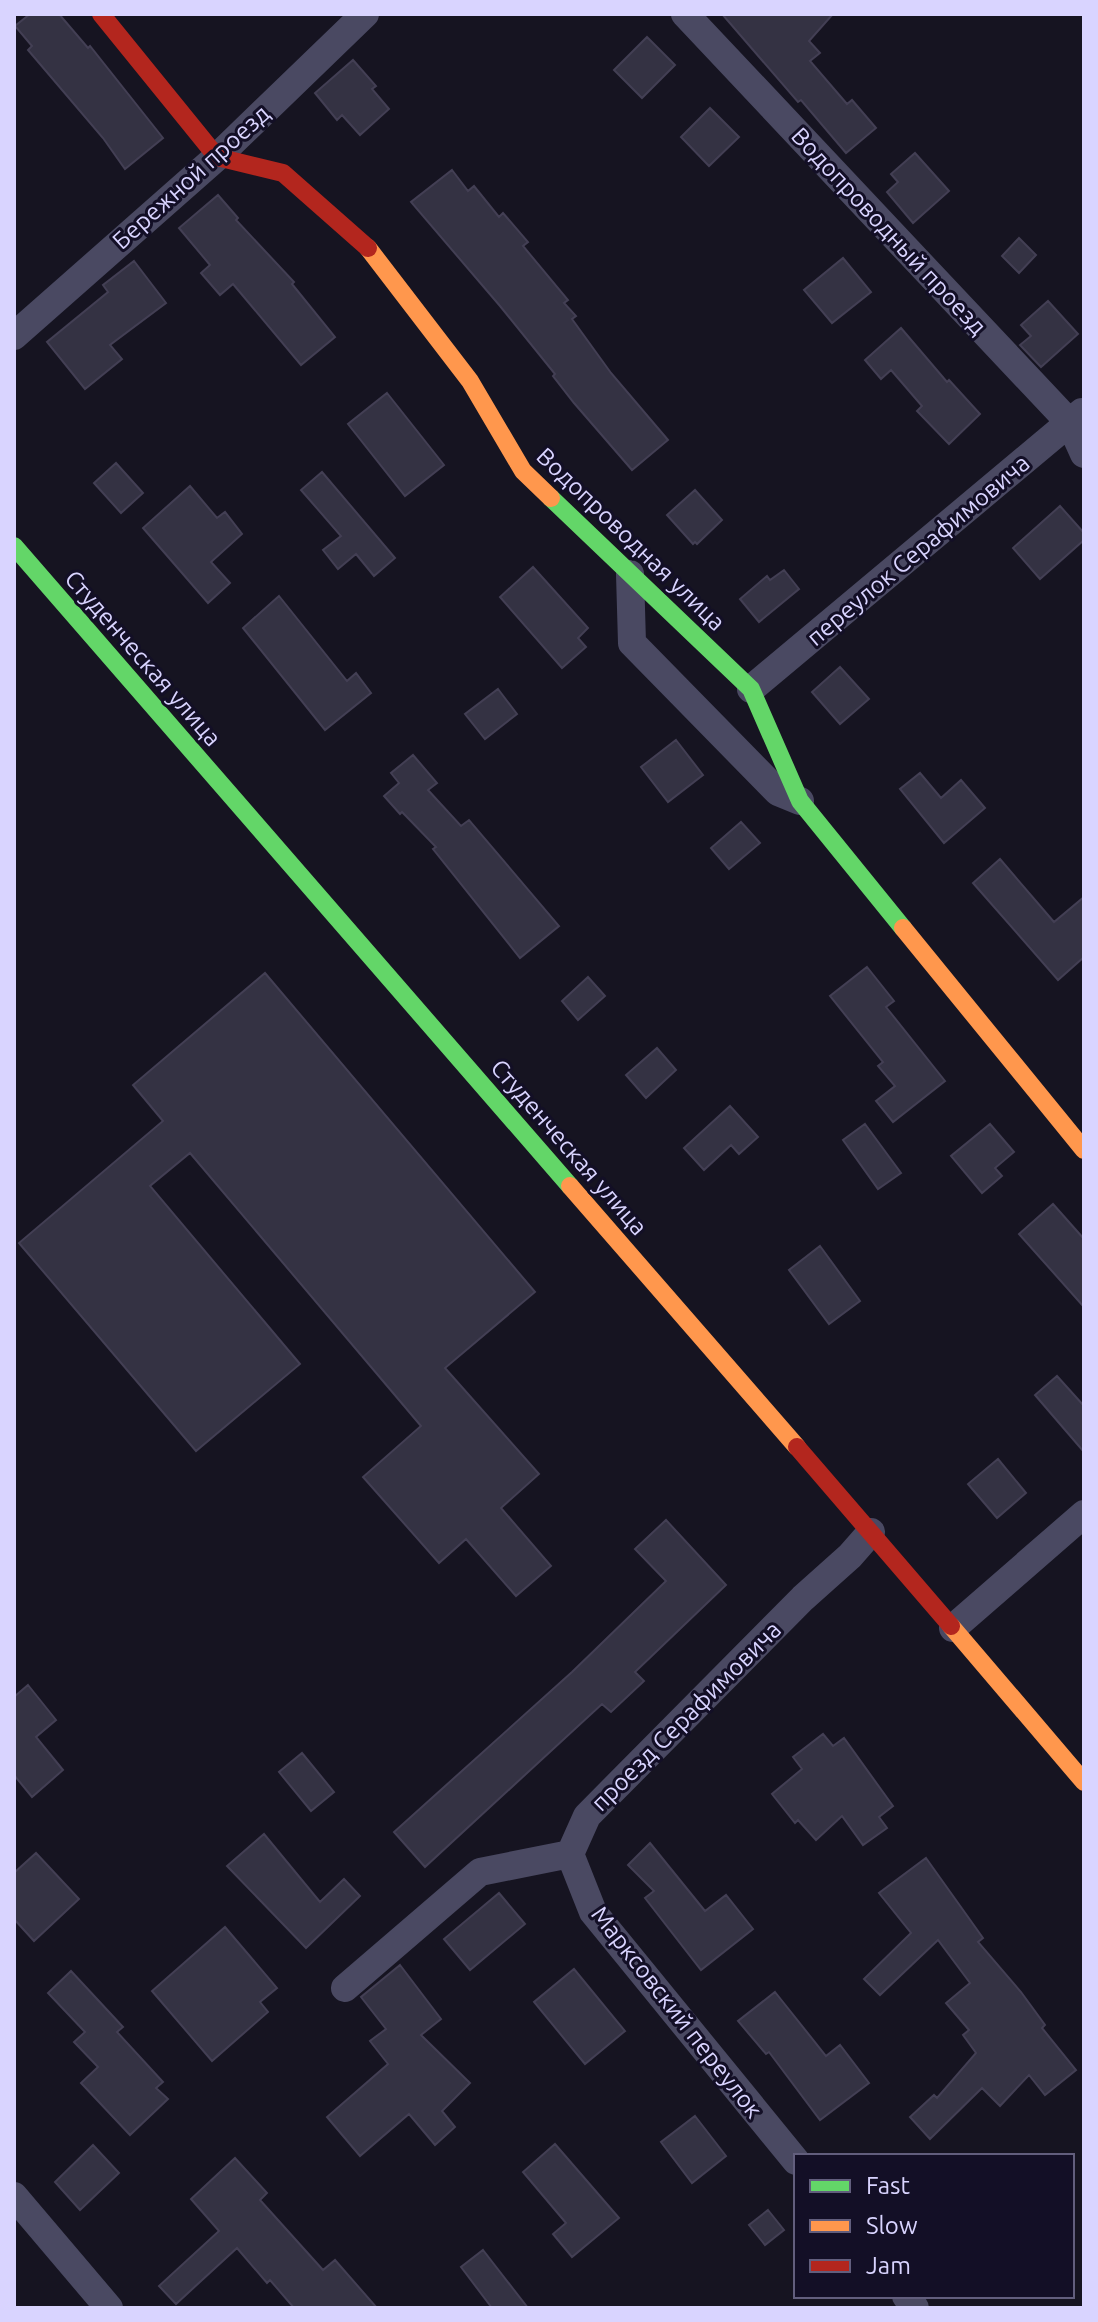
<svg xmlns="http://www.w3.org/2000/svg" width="1098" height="2322" font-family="Ubuntu,sans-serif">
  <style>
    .building { fill: #343243; stroke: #433f54; stroke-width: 2 }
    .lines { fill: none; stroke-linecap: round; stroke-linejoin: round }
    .street { stroke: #4a4962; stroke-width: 28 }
    .fast { stroke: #63d668; stroke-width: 18 }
    .slow { stroke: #ff974d; stroke-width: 18 }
    .jam { stroke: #b3261e; stroke-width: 18 }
    .labels { text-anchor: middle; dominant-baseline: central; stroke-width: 6; stroke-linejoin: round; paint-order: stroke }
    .street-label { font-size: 24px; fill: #d9d4ff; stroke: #130f26 }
  </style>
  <rect width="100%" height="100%" fill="#161421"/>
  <path class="building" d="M30,14H59L88,48L90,46L163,138L125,169L103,138L28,50L32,46L15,26Z
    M722,14H833L809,41L820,53L810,61L847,104L852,100L876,128L846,153L801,100L798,102Z
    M647,37L675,65L642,98L614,70Z
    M353,60L376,86L372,89L389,109L360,135L342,115L337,120L315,93Z
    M710,108L739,137L709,166L681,137Z
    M915,153L949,191L913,223L887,192L898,182L891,174Z
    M452,170L468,191L474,186L499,217L503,213L528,242L523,246L568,300L564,303L576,316L572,319L611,373L668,440L632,470L574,403L553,376L555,374L500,306L411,202Z
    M218,195L238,218L236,220L294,282L292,284L335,337L301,365L233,284L220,295L201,273L210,265L179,228Z
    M1019,238L1036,255L1019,273L1002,256Z
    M843,258L871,292L832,323L804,290Z
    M134,261L166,303L110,345L122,359L85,389L47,342L108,292L103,285Z
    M1048,301L1078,334L1041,367L1020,345L1031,336L1021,325Z
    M901,328L947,382L949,380L980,414L949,444L917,411L922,406L891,370L881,379L865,360Z
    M387,393L444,465L405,496L348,424Z
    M116,463L143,493L121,513L94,483Z
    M322,472L395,558L374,576L356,554L338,569L323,550L341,536L301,490Z
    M190,486L217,518L225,512L242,534L211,562L230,583L208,603L143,528Z
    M695,490L722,520L697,544L695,542L693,544L667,515Z
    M1060,506L1084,533V540L1040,579L1013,548Z
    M533,567L588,628L578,638L586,647L562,668L500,597Z
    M784,570L799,589L759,622L740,599L767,576L770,580Z
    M279,596L347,681L356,673L371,693L325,730L243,628Z
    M840,667L869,699L840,724L812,692Z
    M498,689L517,714L485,739L465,714Z
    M676,740L703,775L668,802L641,767Z
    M413,755L437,783L428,790L461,826L469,820L559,926L520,958L433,849L436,847L402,812L400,814L384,796L399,783L391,773Z
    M920,773L941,798L961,780L985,808L944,843L900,789Z
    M741,822L760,843L729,869L711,848Z
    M1000,859L1054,922L1084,897V957L1058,980L973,883Z
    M867,967L894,1001L886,1007L945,1081L893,1122L876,1101L895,1086L878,1066L883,1062L830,996Z
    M265,973L535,1292L445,1368L539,1474L501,1508L551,1566L516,1596L466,1539L439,1563L363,1477L421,1426L190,1153L150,1186L300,1364L196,1451L19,1243L163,1121L133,1085Z
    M588,977L605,996L578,1020L562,1001Z
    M657,1048L676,1070L646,1098L626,1075Z
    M730,1106L758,1137L739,1154L731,1145L704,1170L684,1148Z
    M865,1124L901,1173L878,1189L843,1140Z
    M990,1124L1014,1152L995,1168L1002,1176L982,1193L951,1156Z
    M1053,1204L1084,1239V1307L1019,1234Z
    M820,1246L860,1301L829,1324L789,1270Z
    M1057,1376L1084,1406V1452L1035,1395Z
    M998,1459L1026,1493L997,1518L968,1484Z
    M666,1520L726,1585L635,1672L644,1681L611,1712L602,1704L425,1867L394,1832L572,1672L666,1581L635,1549Z
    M28,1685L56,1720L36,1737L63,1770L32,1797L14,1775V1697Z
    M823,1734L833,1746L844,1738L893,1806L879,1817L887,1828L863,1845L842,1816L816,1840L798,1820L795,1823L772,1794L802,1769L793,1757Z
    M302,1753L334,1792L311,1811L279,1772Z
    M264,1834L320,1902L344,1879L360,1896L306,1948L227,1866Z
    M650,1843L705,1911L726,1895L753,1929L701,1970L645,1898L654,1891L628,1865Z
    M36,1853L79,1899L34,1941L14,1919V1873Z
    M926,1858L983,1938L978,1942L1021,1992L1045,2025L1042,2028L1076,2070L1045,2095L1029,2075L1000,2106L982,2088L930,2139L910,2117L934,2095L937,2098L976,2053L963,2035L969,2030L946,2003L970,1983L938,1940L880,1995L864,1979L911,1933L879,1893Z
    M499,1893L525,1924L470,1970L444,1939Z
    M225,1927L277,1988L260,2002L268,2012L212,2061L152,1991Z
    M400,1965L441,2019L421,2035L470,2083L442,2111L455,2127L435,2145L409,2114L360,2156L327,2117L388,2064L370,2041L386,2029L361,1997Z
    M574,1969L625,2031L585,2064L534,2002Z
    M71,1971L123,2027L117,2032L163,2082L156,2088L168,2099L130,2135L81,2083L98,2067L74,2042L85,2032L48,1993Z
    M775,1992L826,2056L840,2045L869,2083L820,2120L769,2052L766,2054L738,2021Z
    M695,2116L726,2156L692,2183L661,2142Z
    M555,2144L619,2218L572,2257L553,2234L566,2223L523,2172Z
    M93,2145L119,2173L80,2210L55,2182Z
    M235,2158L267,2193L260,2200L323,2270L335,2260L377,2308H294L270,2280L267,2283L237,2248L176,2304L159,2286L219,2231L191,2199Z
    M768,2210L784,2230L765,2245L749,2225Z
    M483,2250L528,2308H492L461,2267Z"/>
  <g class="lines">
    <path class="street" d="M685,14L1070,423L1084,454
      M14,336L217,157L365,14
      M630,574L632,643L778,792L800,801
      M751,689L1082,412
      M953,1628L1084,1514
      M570,1854L593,1912L796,2161
      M345,1988L480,1872L570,1854L587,1816L803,1598L850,1556L871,1532
      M14,2196L109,2308
      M906,2296L915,2308"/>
    <path class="fast" d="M551,498L751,689L800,801L903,928
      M14,546L570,1186"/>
    <path class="slow" d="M368,248L470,381L523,471L551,498
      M903,928L1084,1150
      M570,1186L797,1447
      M951,1626L1084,1782"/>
    <path class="jam" d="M101,14L217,157L283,173L368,248
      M797,1447L951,1626"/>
  </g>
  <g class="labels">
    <g class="street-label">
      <text transform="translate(191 177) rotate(-42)">Бережной проезд</text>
      <text transform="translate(889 231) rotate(47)">Водопроводный проезд</text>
      <text transform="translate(631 539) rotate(44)">Водопроводная улица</text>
      <text transform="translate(918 550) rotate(-40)">переулок Серафимовича</text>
      <text transform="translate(143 658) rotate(49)">Студенческая улица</text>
      <text transform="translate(569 1147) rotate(49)">Студенческая улица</text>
      <text transform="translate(686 1716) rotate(-45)">проезд Серафимовича</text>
      <text transform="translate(677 2012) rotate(52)">Марксовский переулок</text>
    </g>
  </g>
  <rect width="1098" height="2322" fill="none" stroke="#d9d4ff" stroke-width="32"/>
  <rect x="794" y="2154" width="280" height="144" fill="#130f26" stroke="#625e7d" stroke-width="2"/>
  <rect x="810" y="2180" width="40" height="12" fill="#63d668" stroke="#625e7d" stroke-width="2"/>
  <text x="866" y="2194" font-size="24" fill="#d9d4ff">Fast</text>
  <rect x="810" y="2220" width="40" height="12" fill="#ff974d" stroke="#625e7d" stroke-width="2"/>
  <text x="866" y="2234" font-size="24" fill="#d9d4ff">Slow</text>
  <rect x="810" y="2260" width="40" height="12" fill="#b3261e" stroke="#625e7d" stroke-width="2"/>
  <text x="866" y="2274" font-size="24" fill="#d9d4ff">Jam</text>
</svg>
